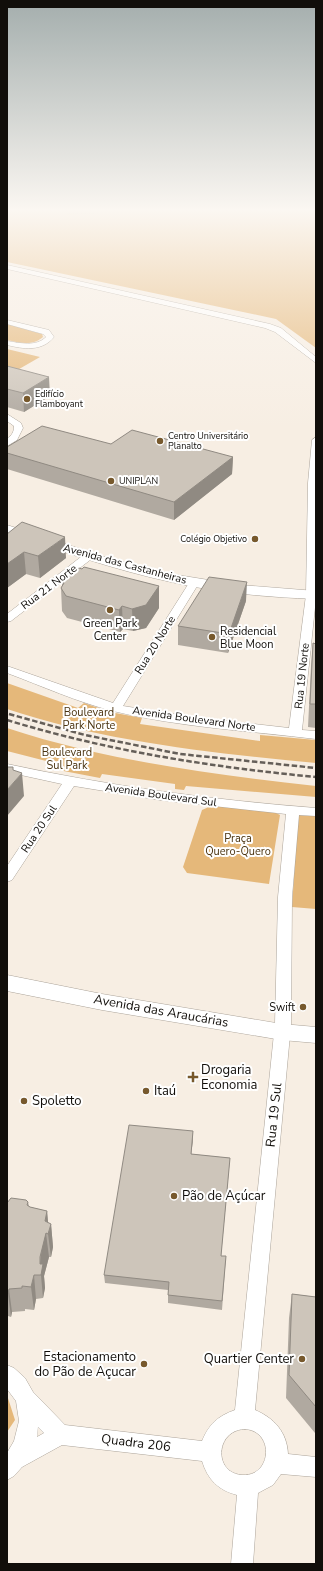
<svg xmlns="http://www.w3.org/2000/svg" width="323" height="1571" font-family="'Nunito Sans',sans-serif">
  <style>
    .green { fill: #e5b87a }
    .forest { fill: #d89f4d }
    .lines { fill: none; stroke-linecap: round; stroke-linejoin: round }
    .minor-casing { stroke: #aca49a; stroke-width: 1 }
    .major-casing { stroke: #aca49a; stroke-width: 1 }
    .minor { fill: #fff; fill-rule: evenodd }
    .major { fill: #fff; fill-rule: evenodd }
    .rail { stroke: #655f59; stroke-width: 2.5; stroke-dasharray: 5.5 2.5; stroke-linecap: butt }
    .wall { fill: #b0a9a0 }
    .shaded-wall { fill: #908a82 }
    .building { fill: #cdc5ba; stroke: #908a82 }
    .poi-dot { fill: #77592d; stroke: #fff; stroke-width: 1.5 }
    .labels { text-anchor: middle; dominant-baseline: central; stroke-width: 4; stroke-linejoin: round; paint-order: stroke }
    .far-poi-label { font-size: 9px; fill: #110e0a; stroke: #fff; text-anchor: start }
    .street-label { font-size: 11px; fill: #110e0a; stroke: #fff }
    .poi-label { font-size: 11px; fill: #110e0a; stroke: #fff }
    .park-label { font-size: 11px; fill: #4a3310; stroke: #fff }
    .near-street-label { font-size: 13px; fill: #110e0a; stroke: #fff }
    .near-poi-label { font-size: 13px; fill: #110e0a; stroke: #fff; text-anchor: start }
  </style>
  <rect width="100%" height="100%" fill="#f7eee3"/>
  <path class="green" d="M7,209H316V348L276,319L7,262Z
    M7,324L42,334L43,337C33,346 19,343 7,340Z
    M7,349L40,357L7,376Z
    M7,683L78,708L84,703L110,712L142,718L140,724L260,741V735L316,740V763C212,753 106,742 7,709Z
    M7,728C107,761 211,774 316,786V797L186,786L184,790L175,789V784L102,774L100,778L48,768L50,762L7,751Z
    M211,806L272,811L280,815L269,884L187,873L183,867L202,810Z
    M298,815L316,816V909L292,907Z
    M7,1395L15,1420L7,1432Z"/>
  <path class="forest" d="M64,209H157L145,212L67,215Z"/>
  <g class="lines">
    <g class="minor-casing">
      <path id="minor" d="M7,265L270,324L281,328L316,357V363L275,332L265,328L7,269Z
        M7,320L49,330L54,337C42,352 23,349 7,345V341C20,343 36,347 46,337L43,334L7,324Z
        M7,414L21,423L23,428L17,440L7,446V439C12,435 14,432 14,426L7,421Z
        M316,437V598L302,730L316,731V739C251,731 177,727 113,711C77,702 42,686 7,673V666L113,703L189,583L194,580L199,583L123,706L192,717L289,728L306,595L308,483L312,440Z
        M90,552L95,555L94,557L11,621L7,622V614L86,553Z
        M7,764C109,786 212,800 316,808V816L299,815L292,897L291,1024L255,1410C274,1418 287,1432 288,1454L316,1457V1477L281,1474L273,1485L258,1493L253,1564H231L237,1495C218,1490 208,1480 202,1461L62,1445L22,1467L14,1476L7,1480V1453L14,1441L19,1421L16,1401L7,1389V1365L14,1368L25,1378L33,1392L65,1425L202,1441C209,1424 218,1416 235,1410L275,1024L278,897L286,814L160,800L74,786L12,880L7,882V866L62,784L7,772ZM38,1427L44,1433L37,1437ZM245,1429C275,1431 272,1477 242,1475C213,1473 215,1430 245,1429Z"/>
    </g>
    <g class="major-casing">
      <path id="major" d="M7,525L105,557L171,574L240,585L316,591V599C267,597 218,593 171,582C115,570 61,551 7,533Z
        M7,975L102,994L282,1024L316,1027V1043L282,1040L102,1010L7,991Z"/>
    </g>
    <use href="#minor" class="minor"/>
    <use href="#major" class="major"/>
    <path class="rail" d="M9,714L85,735L180,754L316,768
      M7,720C108,751 211,767 316,777"/>
  </g>
  <path class="wall" d="M7,366L50,396L24,412L7,407Z
    M111,444L233,457L232,474L174,520L7,469V447Z
    M7,534L66,558L40,578L26,574L7,588Z
    M62,581L159,608L146,628L133,631L123,629L120,632L67,618L62,611L61,588L62,586Z
    M246,601L228,653L178,645V626Z
    M313,643L316,644V728L308,727L311,666Z
    M193,1131L191,1154L230,1158L221,1256H226L222,1310L168,1303V1290L105,1283L104,1275Z
    M28,1202L29,1206L30,1207L47,1211L48,1223L51,1224L53,1247L51,1257H49L44,1276L45,1288L43,1298L36,1299L34,1310L25,1309V1311L12,1312L11,1317L8,1316V1318H7V1203Z
    M292,1294L316,1297V1433H315L286,1398L289,1318Z"/>
  <path class="shaded-wall" d="M49,377L50,396L24,412L23,393Z
    M233,457L232,474L174,520V502Z
    M65,537L66,558L40,578L38,556Z
    M24,552L26,574L7,588V564Z
    M247,582L246,601L228,653L229,634Z
    M159,586V608L146,628L133,631L132,609Z
    M122,606L123,629L120,632L119,610Z
    M22,773L24,796L7,816V790Z
    M193,1131V1140L190,1163L191,1154Z
    M47,1211L49,1232L51,1224L53,1247L51,1257L48,1234L46,1233L49,1257L44,1276L45,1288L43,1298L40,1264L45,1221Z
    M34,1275L36,1299L34,1310L31,1287Z
    M9,1289L12,1312L11,1317L8,1293Z"/>
  <path class="building" d="M7,366L49,377L23,393L7,389Z
    M42,426L111,444L132,430L233,457L174,502L7,453V447Z
    M22,522L65,537L38,556L24,552L7,564V534Z
    M84,567L159,586L146,605L132,609L122,606L119,610L66,596L61,588L64,583L62,581L79,568L82,569Z
    M209,577L247,582L229,634L178,626Z
    M313,643L316,644V704H310Z
    M7,767H13V770L22,773L7,790Z
    M129,1125L193,1131L191,1154L230,1158L221,1256H226L222,1301L168,1295L169,1282L104,1275Z
    M11,1198L26,1200L28,1202L27,1205L30,1207L47,1211L45,1221L51,1224L48,1234L46,1233L40,1257V1264H43L41,1275H34L31,1287L22,1286V1288L9,1289L8,1293H7V1203Z
    M292,1294L316,1297V1407L289,1375Z"/>
  <linearGradient id="sky" x2="0" y2="1"><stop stop-color="#a4aead"/><stop offset="0.49" stop-color="#fbf7f2"/><stop offset="1" stop-color="#fbf7f2" stop-opacity="0"/></linearGradient>
  <rect width="323" height="429" fill="url(#sky)"/>
  <g class="poi-dot">
    <circle cx="27" cy="399" r="4"/>
    <circle cx="160" cy="441" r="4"/>
    <circle cx="111" cy="481" r="4"/>
    <circle cx="255" cy="539" r="4"/>
    <circle cx="110" cy="610" r="4"/>
    <circle cx="212" cy="637" r="4"/>
    <circle cx="303" cy="1007" r="4"/>
    <path d="M191 1071h4v4h4v4h-4v4h-4v-4h-4v-4h4z"/>
    <circle cx="146" cy="1091" r="4"/>
    <circle cx="24" cy="1101" r="4"/>
    <circle cx="174" cy="1196" r="4"/>
    <circle cx="302" cy="1359" r="4"/>
    <circle cx="144" cy="1364" r="4"/>
  </g>
  <g class="labels">
    <g class="far-poi-label">
      <text x="35" y="394">Edifício<tspan x="35" dy="10">Flamboyant</tspan></text>
      <text x="168" y="436">Centro Universitário<tspan x="168" dy="10">Planalto</tspan></text>
      <text x="119" y="481">UNIPLAN</text>
      <text x="247" y="539" text-anchor="end">Colégio Objetivo</text>
    </g>
    <g class="street-label">
      <text transform="translate(125 564) rotate(15)">Avenida das Castanheiras</text>
      <text transform="translate(49 587) rotate(-37)">Rua 21 Norte</text>
      <text transform="translate(155 645) rotate(-58)">Rua 20 Norte</text>
      <text transform="translate(302 676) rotate(-84)">Rua 19 Norte</text>
      <text transform="translate(194 719) rotate(8)">Avenida Boulevard Norte</text>
      <text transform="translate(161 795) rotate(8)">Avenida Boulevard Sul</text>
      <text transform="translate(39 829) rotate(-56)">Rua 20 Sul</text>
    </g>
    <g class="poi-label">
      <text x="110" y="623">Green Park<tspan x="110" dy="13">Center</tspan></text>
      <text x="220" y="631" text-anchor="start">Residencial<tspan x="220" dy="13">Blue Moon</tspan></text>
      <text x="295" y="1007" text-anchor="end">Swift</text>
    </g>
    <g class="park-label">
      <text x="89" y="712">Boulevard<tspan x="89" dy="13">Park Norte</tspan></text>
      <text x="67" y="752">Boulevard<tspan x="67" dy="13">Sul Park</tspan></text>
      <text x="238" y="838">Praça<tspan x="238" dy="13">Quero-Quero</tspan></text>
    </g>
    <g class="near-street-label">
      <text transform="translate(161 1011) rotate(10)">Avenida das Araucárias</text>
      <text transform="translate(274 1115) rotate(-84)">Rua 19 Sul</text>
      <text transform="translate(136 1443) rotate(7)">Quadra 206</text>
    </g>
    <g class="near-poi-label">
      <text x="201" y="1070">Drogaria<tspan x="201" dy="15">Economia</tspan></text>
      <text x="154" y="1091">Itaú</text>
      <text x="32" y="1101">Spoletto</text>
      <text x="182" y="1196">Pão de Açúcar</text>
      <text x="136" y="1357" text-anchor="end">Estacionamento<tspan x="136" dy="15">do Pão de Açucar</tspan></text>
      <text x="294" y="1359" text-anchor="end">Quartier Center</text>
    </g>
  </g>
  <rect width="323" height="1571" fill="none" stroke="#110e0a" stroke-width="16"/>
</svg>
